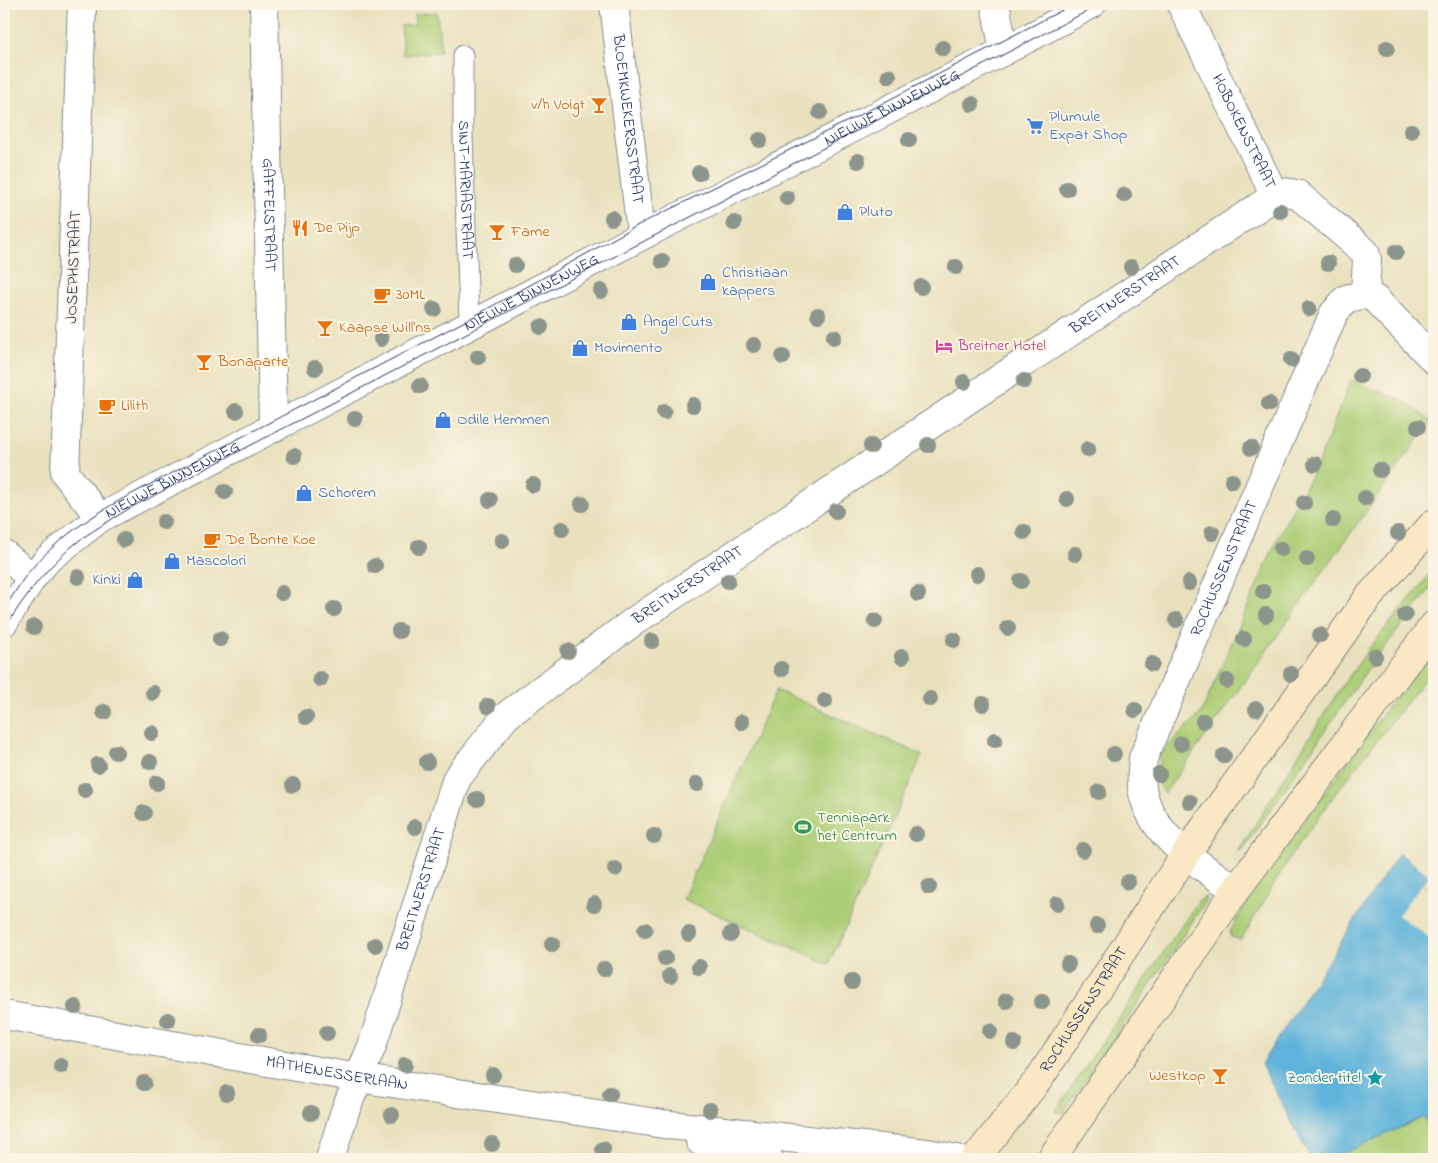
<svg xmlns="http://www.w3.org/2000/svg" width="1438" height="1163" font-family="'Indie Flower',sans-serif">
  <style>
    .green { fill: #acce76; stroke: #647e6a }
    .water { fill: #5eb3da; stroke: #3c719c }
    .pier { fill: #e9e1bd }
    .lines { fill: none; stroke-linecap: round; stroke-linejoin: round }
    .service-casing { stroke: #82888e; stroke-width: 21 }
    .pedestrian-casing { stroke: #82888e; stroke-width: 30 }
    .minor-casing { stroke: #82888e; stroke-width: 30 }
    .tertiary-casing { stroke: #82888e; stroke-width: 30 }
    .secondary-casing { stroke: #82888e; stroke-width: 30 }
    .service { stroke: #fff; stroke-width: 19 }
    .pedestrian { stroke: #fff; stroke-width: 28 }
    .minor { stroke: #fff; stroke-width: 28 }
    .tertiary { stroke: #fff; stroke-width: 28 }
    .secondary { stroke: #fae7c3; stroke-width: 28 }
    .tram { stroke: #1b2f5e; stroke-width: 1 }
    .tree { fill: #8c958c }
    .labels { text-anchor: middle; dominant-baseline: central; stroke-width: 4; stroke-linejoin: round; paint-order: stroke }
    .food-label { font-size: 16px; fill: #c56008; stroke: #fcf5e5; text-anchor: start }
    .street-label { font-size: 16px; fill: #1b2f5e; stroke: #fcf5e5 }
    .shop-label { font-size: 16px; fill: #366cbe; stroke: #fcf5e5; text-anchor: start }
    .hotel-label { font-size: 16px; fill: #b23c85; stroke: #fcf5e5; text-anchor: start }
    .leisure-label { font-size: 16px; fill: #27864d; stroke: #fcf5e5; text-anchor: start }
    .culture-label { font-size: 16px; fill: #0d838f; stroke: #fcf5e5; text-anchor: end }
  </style>
  <rect width="100%" height="100%" fill="#fcf5e5"/>
  <filter id="ink" filterUnits="userSpaceOnUse"><feTurbulence type="fractalNoise" baseFrequency=".02" numOctaves="2"/><feDisplacementMap in="SourceGraphic" scale="10" xChannelSelector="R" yChannelSelector="G"/><feConvolveMatrix kernelMatrix="1 2 1 2 8 2 1 2 1" color-interpolation-filters="sRGB"/></filter>
  <filter id="wash" filterUnits="userSpaceOnUse"><feTurbulence type="fractalNoise" baseFrequency=".0096" numOctaves="4" result="noise"/><feDisplacementMap in="SourceGraphic" scale="20" xChannelSelector="R" yChannelSelector="G"/><feGaussianBlur stdDeviation="1.12" result="paint"/><feColorMatrix in="noise" values="0 0 0 0 0 0 0 0 0 0 0 0 0 0 0 0 0 1.4 0 .05"/><feComposite in="paint" operator="in"/></filter>
  <g filter="url(#wash)">
    <rect width="100%" height="100%" fill="#e9e1bd"/>
    <path class="green" d="M437,12L441,52L403,55L401,26L415,25L414,14Z
      M1351,380L1402,400L1431,421L1164,794L1159,786L1157,777L1160,754L1201,713L1280,533L1319,461Z
      M1434,569V584L1367,670L1244,848L1238,852L1339,690L1372,645Z
      M1434,644V667L1332,798L1292,854L1241,940L1231,937L1230,932L1250,895Z
      M776,690L922,755L829,964L683,899Z
      M1205,897V902L1141,999L1063,1113L1055,1112L1199,900Z
      M1424,1117L1434,1136V1150L1416,1159H1330Z"/>
    <path class="water" d="M1399,853L1428,875L1422,884L1434,893V1136L1424,1117L1330,1159H1311L1261,1064Z"/>
    <path class="pier" d="M1422,884L1434,893V941L1398,915Z"/>
  </g>
  <g filter="url(#ink)">
    <g class="lines">
      <g class="service-casing">
        <g id="service">
          <path id="s1" d="M463,55V135L469,319L471,325"/>
        </g>
      </g>
      <g class="pedestrian-casing">
        <g id="pedestrian">
          <path id="s2" d="M1181,4L1275,196"/>
        </g>
      </g>
      <g class="minor-casing">
        <g id="minor">
          <path d="M82,4L65,473L100,518"/>
          <path id="s3" d="M264,4L273,420L276,427"/>
          <path id="s4" d="M614,4L640,224L645,234"/>
          <path d="M995,4L1004,51"/>
          <path d="M4,554L32,578"/>
          <path id="s5" d="M4,622L32,578L48,559L100,518L645,234L1004,51L1092,4"/>
          <path id="s6" d="M1236,890C1199,864 1150,837 1142,788C1141,778 1142,768 1143,758L1334,313L1346,299L1365,294"/>
          <path id="s7" d="M330,1159L345,1111L372,1046L457,778L506,716L633,622L1275,196L1284,192L1297,194L1365,252L1367,259L1365,294L1375,299L1434,360"/>
        </g>
      </g>
      <g class="tertiary-casing">
        <g id="tertiary">
          <path id="s8" d="M4,1015L358,1078L670,1125L927,1153L956,1159"/>
          <path d="M700,1141L711,1146L769,1159"/>
        </g>
      </g>
      <g class="secondary-casing">
        <g id="secondary">
          <path id="s9" d="M975,1159L1039,1079L1185,855L1368,598L1434,523"/>
          <path d="M1051,1159L1236,890L1434,625"/>
        </g>
      </g>
      <use href="#service" class="service"/>
      <use href="#pedestrian" class="pedestrian"/>
      <use href="#minor" class="minor"/>
      <use href="#tertiary" class="tertiary"/>
      <use href="#secondary" class="secondary"/>
      <path class="tram" d="M4,609C12,597 19,585 27,574C54,541 88,518 124,498L469,319L640,224L850,120L1074,4
        M4,630C24,596 50,563 81,539C97,528 114,518 130,508L1101,4"/>
    </g>
    <g class="tree">
      <circle cx="943" cy="48" r="8"/>
      <circle cx="1387" cy="48" r="8"/>
      <circle cx="889" cy="76" r="8"/>
      <circle cx="972" cy="104" r="8"/>
      <circle cx="820" cy="112" r="8"/>
      <circle cx="1411" cy="131" r="8"/>
      <circle cx="760" cy="140" r="8"/>
      <circle cx="909" cy="140" r="8"/>
      <circle cx="858" cy="161" r="8"/>
      <circle cx="699" cy="173" r="8"/>
      <circle cx="1067" cy="189" r="8"/>
      <circle cx="1124" cy="195" r="8"/>
      <circle cx="787" cy="198" r="8"/>
      <circle cx="1280" cy="211" r="8"/>
      <circle cx="612" cy="218" r="8"/>
      <circle cx="734" cy="223" r="8"/>
      <circle cx="1396" cy="252" r="8"/>
      <circle cx="662" cy="261" r="8"/>
      <circle cx="1328" cy="263" r="8"/>
      <circle cx="515" cy="265" r="8"/>
      <circle cx="956" cy="267" r="8"/>
      <circle cx="1131" cy="267" r="8"/>
      <circle cx="921" cy="287" r="8"/>
      <circle cx="601" cy="291" r="8"/>
      <circle cx="434" cy="309" r="8"/>
      <circle cx="1309" cy="309" r="8"/>
      <circle cx="818" cy="315" r="8"/>
      <circle cx="541" cy="327" r="8"/>
      <circle cx="834" cy="337" r="8"/>
      <circle cx="381" cy="339" r="8"/>
      <circle cx="754" cy="345" r="8"/>
      <circle cx="478" cy="357" r="8"/>
      <circle cx="783" cy="357" r="8"/>
      <circle cx="1291" cy="360" r="8"/>
      <circle cx="315" cy="368" r="8"/>
      <circle cx="1360" cy="376" r="8"/>
      <circle cx="1024" cy="381" r="8"/>
      <circle cx="964" cy="382" r="8"/>
      <circle cx="420" cy="386" r="8"/>
      <circle cx="1269" cy="404" r="8"/>
      <circle cx="693" cy="405" r="8"/>
      <circle cx="236" cy="411" r="8"/>
      <circle cx="664" cy="412" r="8"/>
      <circle cx="355" cy="419" r="8"/>
      <circle cx="1418" cy="427" r="8"/>
      <circle cx="928" cy="445" r="8"/>
      <circle cx="871" cy="446" r="8"/>
      <circle cx="1251" cy="448" r="8"/>
      <circle cx="1088" cy="449" r="8"/>
      <circle cx="294" cy="456" r="8"/>
      <circle cx="1315" cy="464" r="8"/>
      <circle cx="1380" cy="470" r="8"/>
      <circle cx="1232" cy="481" r="8"/>
      <circle cx="533" cy="485" r="8"/>
      <circle cx="225" cy="492" r="8"/>
      <circle cx="1365" cy="498" r="8"/>
      <circle cx="1067" cy="499" r="8"/>
      <circle cx="490" cy="500" r="8"/>
      <circle cx="1304" cy="503" r="8"/>
      <circle cx="582" cy="504" r="8"/>
      <circle cx="836" cy="511" r="8"/>
      <circle cx="1333" cy="520" r="8"/>
      <circle cx="164" cy="522" r="8"/>
      <circle cx="562" cy="529" r="8"/>
      <circle cx="1024" cy="532" r="8"/>
      <circle cx="1212" cy="533" r="8"/>
      <circle cx="1398" cy="533" r="8"/>
      <circle cx="124" cy="540" r="8"/>
      <circle cx="502" cy="541" r="8"/>
      <circle cx="419" cy="547" r="8"/>
      <circle cx="1281" cy="549" r="8"/>
      <circle cx="1075" cy="554" r="8"/>
      <circle cx="1307" cy="559" r="8"/>
      <circle cx="375" cy="566" r="8"/>
      <circle cx="977" cy="574" r="8"/>
      <circle cx="78" cy="577" r="8"/>
      <circle cx="728" cy="581" r="8"/>
      <circle cx="1021" cy="581" r="8"/>
      <circle cx="1189" cy="583" r="8"/>
      <circle cx="1263" cy="592" r="8"/>
      <circle cx="282" cy="593" r="8"/>
      <circle cx="918" cy="594" r="8"/>
      <circle cx="334" cy="609" r="8"/>
      <circle cx="1266" cy="615" r="8"/>
      <circle cx="1405" cy="615" r="8"/>
      <circle cx="1176" cy="620" r="8"/>
      <circle cx="875" cy="621" r="8"/>
      <circle cx="34" cy="627" r="8"/>
      <circle cx="1008" cy="628" r="8"/>
      <circle cx="399" cy="631" r="8"/>
      <circle cx="1320" cy="635" r="8"/>
      <circle cx="220" cy="639" r="8"/>
      <circle cx="1244" cy="639" r="8"/>
      <circle cx="954" cy="640" r="8"/>
      <circle cx="652" cy="641" r="8"/>
      <circle cx="568" cy="651" r="8"/>
      <circle cx="1375" cy="656" r="8"/>
      <circle cx="902" cy="657" r="8"/>
      <circle cx="1152" cy="664" r="8"/>
      <circle cx="781" cy="669" r="8"/>
      <circle cx="1291" cy="674" r="8"/>
      <circle cx="320" cy="679" r="8"/>
      <circle cx="1227" cy="681" r="8"/>
      <circle cx="153" cy="693" r="8"/>
      <circle cx="930" cy="699" r="8"/>
      <circle cx="825" cy="701" r="8"/>
      <circle cx="983" cy="704" r="8"/>
      <circle cx="488" cy="706" r="8"/>
      <circle cx="1256" cy="709" r="8"/>
      <circle cx="1135" cy="710" r="8"/>
      <circle cx="104" cy="712" r="8"/>
      <circle cx="306" cy="717" r="8"/>
      <circle cx="1203" cy="721" r="8"/>
      <circle cx="742" cy="722" r="8"/>
      <circle cx="152" cy="733" r="8"/>
      <circle cx="995" cy="740" r="8"/>
      <circle cx="1181" cy="744" r="8"/>
      <circle cx="116" cy="752" r="8"/>
      <circle cx="1114" cy="754" r="8"/>
      <circle cx="1224" cy="756" r="8"/>
      <circle cx="150" cy="762" r="8"/>
      <circle cx="427" cy="762" r="8"/>
      <circle cx="98" cy="765" r="8"/>
      <circle cx="1159" cy="774" r="8"/>
      <circle cx="157" cy="783" r="8"/>
      <circle cx="697" cy="784" r="8"/>
      <circle cx="293" cy="785" r="8"/>
      <circle cx="85" cy="790" r="8"/>
      <circle cx="1099" cy="792" r="8"/>
      <circle cx="477" cy="799" r="8"/>
      <circle cx="1190" cy="802" r="8"/>
      <circle cx="144" cy="813" r="8"/>
      <circle cx="415" cy="827" r="8"/>
      <circle cx="916" cy="834" r="8"/>
      <circle cx="654" cy="836" r="8"/>
      <circle cx="1083" cy="850" r="8"/>
      <circle cx="615" cy="869" r="8"/>
      <circle cx="1128" cy="882" r="8"/>
      <circle cx="929" cy="887" r="8"/>
      <circle cx="594" cy="904" r="8"/>
      <circle cx="1057" cy="904" r="8"/>
      <circle cx="1097" cy="926" r="8"/>
      <circle cx="645" cy="930" r="8"/>
      <circle cx="689" cy="934" r="8"/>
      <circle cx="731" cy="934" r="8"/>
      <circle cx="552" cy="944" r="8"/>
      <circle cx="375" cy="945" r="8"/>
      <circle cx="665" cy="958" r="8"/>
      <circle cx="1068" cy="964" r="8"/>
      <circle cx="699" cy="967" r="8"/>
      <circle cx="604" cy="969" r="8"/>
      <circle cx="670" cy="976" r="8"/>
      <circle cx="852" cy="982" r="8"/>
      <circle cx="1006" cy="1001" r="8"/>
      <circle cx="1042" cy="1002" r="8"/>
      <circle cx="75" cy="1007" r="8"/>
      <circle cx="168" cy="1020" r="8"/>
      <circle cx="990" cy="1031" r="8"/>
      <circle cx="327" cy="1033" r="8"/>
      <circle cx="259" cy="1035" r="8"/>
      <circle cx="1014" cy="1043" r="8"/>
      <circle cx="405" cy="1065" r="8"/>
      <circle cx="61" cy="1066" r="8"/>
      <circle cx="493" cy="1075" r="8"/>
      <circle cx="144" cy="1083" r="8"/>
      <circle cx="227" cy="1093" r="8"/>
      <circle cx="610" cy="1094" r="8"/>
      <circle cx="710" cy="1110" r="8"/>
      <circle cx="311" cy="1113" r="8"/>
      <circle cx="392" cy="1115" r="8"/>
      <circle cx="492" cy="1144" r="8"/>
      <circle cx="603" cy="1149" r="8"/>
    </g>
  </g>
  <defs>
    <g id="bar-bare" transform="scale(1.35)"><path d="M-6-5H6L.8 .8V4.5H3.5V6h-7V4.5H-.8V.8Z" fill="#e8710a" stroke="#fcf5e5" stroke-width="2.5" paint-order="stroke"/></g>
    <g id="supermarket-bare" transform="scale(1.35)"><path d="M-6-5.5h2.5l.6 2H6L4.5 2H-2.5L-4.4-4H-6ZM-1.5 3.2a1.3 1.3 0 1 0 .1 0ZM3 3.2a1.3 1.3 0 1 0 .1 0Z" fill="#3f7fe0" stroke="#fcf5e5" stroke-width="2.5" paint-order="stroke"/></g>
    <g id="shop-bare" transform="scale(1.35)"><path d="M-5-2.5h2.3a2.7 3.5 0 0 1 5.4 0H5L5.5 6h-11ZM-1.5-2.5h3a1.5 2.3 0 0 0-3 0Z" fill="#3f7fe0" stroke="#fcf5e5" stroke-width="2.5" paint-order="stroke"/></g>
    <g id="restaurant-bare" transform="scale(1.35)"><path d="M-5-6h1v4h1v-4h1v4h1v-4h1v5L-1.5 .5V6h-2V.5L-5-1ZM5-6V6H3V1.5H1.5Q1.5-4 5-6Z" fill="#e8710a" stroke="#fcf5e5" stroke-width="2.5" paint-order="stroke"/></g>
    <g id="cafe-bare" transform="scale(1.35)"><path d="M-5.5-4.5H6V0H3Q3 3.5 0 3.5H-2.5Q-5.5 3.5-5.5 0ZM3-3.2v2h1.7v-2ZM-6 4.5H4V6H-6Z" fill="#e8710a" stroke="#fcf5e5" stroke-width="2.5" paint-order="stroke"/></g>
    <g id="hotel-bare" transform="scale(1.35)"><path d="M-6-4.5h1.5V1H6V5H4.5V3h-9V5H-6ZM-4 0a1.8 1.8 0 1 1 3.6 0ZM.5 0V-2.5h3Q6-2.5 6 0Z" fill="#d1479c" stroke="#fcf5e5" stroke-width="2.5" paint-order="stroke"/></g>
    <g id="stadium-bare" transform="scale(1.35)"><path d="M0-5a6.5 5 0 1 0 0 10a6.5 5 0 1 0 0-10ZM-3.5-1.8h7v3.6h-7Z" fill="#2e9e5b" stroke="#fcf5e5" stroke-width="2.5" paint-order="stroke"/></g>
    <g id="sight-bare" transform="scale(1.35)"><path d="M0-6L1.8-2.2L6-1.7L2.9 1.2L3.7 5.4L0 3.3L-3.7 5.4L-2.9 1.2L-6-1.7L-1.8-2.2Z" fill="#0f9aa8" stroke="#fcf5e5" stroke-width="2.5" paint-order="stroke"/></g>
  </defs>
  <g fill-rule="evenodd">
    <use href="#bar-bare" x="599" y="105"/>
    <use href="#supermarket-bare" x="1035" y="126"/>
    <use href="#shop-bare" x="845" y="212"/>
    <use href="#restaurant-bare" x="300" y="228"/>
    <use href="#bar-bare" x="497" y="232"/>
    <use href="#shop-bare" x="708" y="282"/>
    <use href="#cafe-bare" x="382" y="295"/>
    <use href="#shop-bare" x="629" y="322"/>
    <use href="#bar-bare" x="325" y="328"/>
    <use href="#hotel-bare" x="944" y="346"/>
    <use href="#shop-bare" x="580" y="348"/>
    <use href="#bar-bare" x="204" y="362"/>
    <use href="#cafe-bare" x="107" y="406"/>
    <use href="#shop-bare" x="443" y="420"/>
    <use href="#shop-bare" x="304" y="493"/>
    <use href="#cafe-bare" x="212" y="540"/>
    <use href="#shop-bare" x="172" y="561"/>
    <use href="#shop-bare" x="135" y="580"/>
    <use href="#stadium-bare" x="803" y="827"/>
    <use href="#bar-bare" x="1220" y="1076"/>
    <use href="#sight-bare" x="1375" y="1078"/>
  </g>
  <g class="labels">
    <g class="food-label">
      <text x="585" y="105" text-anchor="end">v/h Voigt</text>
      <text x="314" y="228">De Pijp</text>
      <text x="511" y="232">Fame</text>
      <text x="396" y="295">30ML</text>
      <text x="339" y="328">Kaapse Will'ns</text>
      <text x="218" y="362">Bonaparte</text>
      <text x="121" y="406">Lilith</text>
      <text x="226" y="540">De Bonte Koe</text>
      <text x="1206" y="1076" text-anchor="end">Westkop</text>
    </g>
    <g class="street-label">
      <text stroke="none"><textPath href="#s5" startOffset="1035">NIEUWE BINNENWEG</textPath></text>
      <text stroke="none"><textPath href="#s4" startOffset="116">BLOEMKWEKERSSTRAAT</textPath></text>
      <text stroke="none"><textPath href="#s2" startOffset="142">HOBOKENSTRAAT</textPath></text>
      <text stroke="none"><textPath href="#s1" startOffset="135">SINT-MARIASTRAAT</textPath></text>
      <text stroke="none"><textPath href="#s3" startOffset="211">GAFFELSTRAAT</textPath></text>
      <text transform="translate(74 267) rotate(-88)">JOSEPHSTRAAT</text>
      <text stroke="none"><textPath href="#s5" startOffset="630">NIEUWE BINNENWEG</textPath></text>
      <text stroke="none"><textPath href="#s7" startOffset="1230">BREITNERSTRAAT</textPath></text>
      <text stroke="none"><textPath href="#s5" startOffset="225">NIEUWE BINNENWEG</textPath></text>
      <text stroke="none"><textPath href="#s6" startOffset="379">ROCHUSSENSTRAAT</textPath></text>
      <text stroke="none"><textPath href="#s7" startOffset="705">BREITNERSTRAAT</textPath></text>
      <text stroke="none"><textPath href="#s7" startOffset="285">BREITNERSTRAAT</textPath></text>
      <text stroke="none"><textPath href="#s9" startOffset="185">ROCHUSSENSTRAAT</textPath></text>
      <text stroke="none"><textPath href="#s8" startOffset="338">MATHENESSERLAAN</textPath></text>
    </g>
    <g class="shop-label">
      <text x="1049" y="117">Plumule<tspan x="1049" dy="18">Expat Shop</tspan></text>
      <text x="859" y="212">Pluto</text>
      <text x="722" y="273">Christiaan<tspan x="722" dy="18">kappers</tspan></text>
      <text x="643" y="322">Angel Cuts</text>
      <text x="594" y="348">Movimento</text>
      <text x="457" y="420">Odile Hemmen</text>
      <text x="318" y="493">Schorem</text>
      <text x="186" y="561">Mascolori</text>
      <text x="121" y="580" text-anchor="end">Kinki</text>
    </g>
    <g class="hotel-label">
      <text x="958" y="346">Breitner Hotel</text>
    </g>
    <g class="leisure-label">
      <text x="817" y="818">Tennispark<tspan x="817" dy="18">het Centrum</tspan></text>
    </g>
    <g class="culture-label">
      <text x="1361" y="1078">Zonder titel</text>
    </g>
  </g>
  <rect width="1438" height="1163" fill="none" stroke="#fcf5e5" stroke-width="20"/>
</svg>
